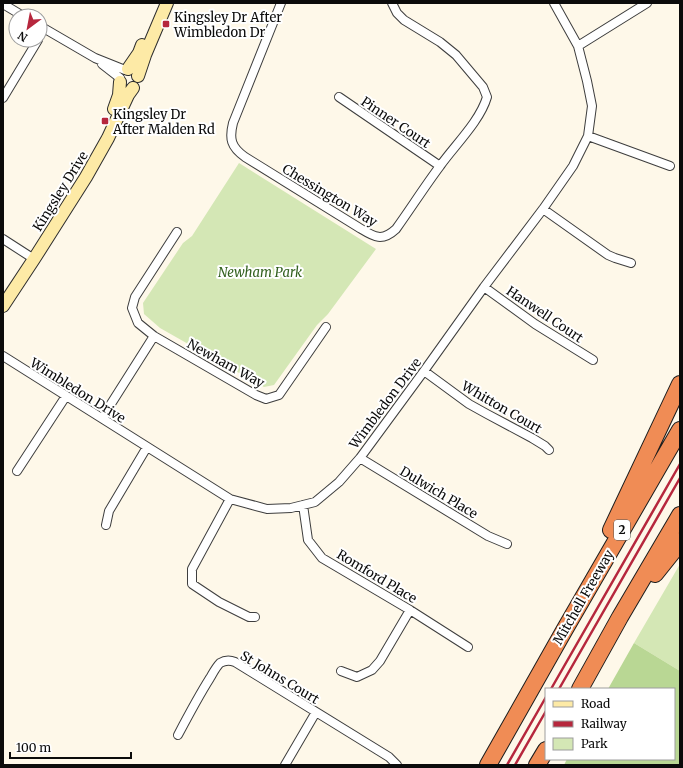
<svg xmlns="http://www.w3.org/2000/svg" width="683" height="768" font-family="Merriweather,serif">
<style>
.green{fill:#d4e7b5}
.forest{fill:#b9d794}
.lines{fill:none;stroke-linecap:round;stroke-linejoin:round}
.minor-casing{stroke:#3e3e3e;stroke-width:10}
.secondary-casing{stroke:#2d2d2d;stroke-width:14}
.motorway-casing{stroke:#1c1c1c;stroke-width:18}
.minor{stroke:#fff;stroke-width:8}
.secondary{stroke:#fdeaa6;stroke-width:12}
.motorway{stroke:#f08c55;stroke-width:16}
.rail{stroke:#b6273d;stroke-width:2.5}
.poi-dot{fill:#b6273d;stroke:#fff;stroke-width:1.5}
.labels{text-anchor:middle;stroke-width:4;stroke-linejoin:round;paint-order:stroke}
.shield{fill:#fff;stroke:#545454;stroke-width:1}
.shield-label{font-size:12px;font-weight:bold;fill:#0b0b0b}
.poi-label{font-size:13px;fill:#0b0b0b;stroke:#fff;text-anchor:start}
.street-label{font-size:13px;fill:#0b0b0b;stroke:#fff}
.park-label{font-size:13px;font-style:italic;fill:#32601e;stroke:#fff}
</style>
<rect width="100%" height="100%" fill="#fef8e9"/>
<path class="green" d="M239 163 376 249 328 314 317 325 274 385 264 387 160 328 144 314 143 303 183 243 192 236Z
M680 564V671L634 643Z"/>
<path class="forest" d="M634 643 680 671V765H564L567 759H674V689H608Z"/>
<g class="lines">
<defs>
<path id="minor" d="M281 3 233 123C229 139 231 147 245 157L358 227C373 236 381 243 396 229 411 208 425 186 440 166 455 145 480 121 487 97L483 87 456 55 440 42 404 20 397 13 392 3
M3 4 23 16
M40 26 95 58 125 70
M578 46 647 3
M102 64 120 78
M339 97 440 166
M3 98 38 40
M588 136 670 166
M543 209 608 255 615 258 631 263
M177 232 135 297 132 308 138 323 154 336 256 395 266 399 279 395 326 327
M3 239 34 259
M484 287 535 324 593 360
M3 356 230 499 267 509 291 508 315 502 339 482 360 458 424 371 484 287 543 209 573 166 588 136 592 106 587 81 578 46 554 3
M424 371 469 404 487 414 532 438 545 446 549 450
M103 419 109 407 154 336
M360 458 488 536 507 544
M17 471 66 396
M230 499 192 569V584L219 602 249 617H255
M303 505 308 540 322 558 410 610 468 647
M106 525 109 511 147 447
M341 671 357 677 372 670 380 661 410 610
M178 735C188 716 198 697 210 678 213 673 216 667 220 663 225 660 230 660 235 662L389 757 397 765
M285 765 316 712"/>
<path id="secondary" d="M128 69 139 53 142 45
M138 76 145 55 167 3
M114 109 119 95 120 82
M3 306 34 259 86 177 108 138 128 95 133 88"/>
<path id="motorway" d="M611 530 680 384
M655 574 675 549 680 541
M580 689 620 617 680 515
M488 765 565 629 680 430
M537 765 546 750"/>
</defs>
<use href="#minor" class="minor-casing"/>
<use href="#secondary" class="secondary-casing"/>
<use href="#motorway" class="motorway-casing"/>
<use href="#minor" class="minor"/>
<use href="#secondary" class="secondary"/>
<use href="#motorway" class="motorway"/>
<path class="rail" d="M551 689 680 464
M559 689 680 478
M507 765 546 697
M515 765 546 711"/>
</g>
<g class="poi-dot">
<rect x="162" y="20" width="8" height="8" rx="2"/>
<rect x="101" y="117" width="8" height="8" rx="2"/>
</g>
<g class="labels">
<rect class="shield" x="614" y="520" width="16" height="20" rx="3"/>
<g class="shield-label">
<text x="622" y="534">2</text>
</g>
<g class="poi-label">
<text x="174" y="22">Kingsley Dr After<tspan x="174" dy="15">Wimbledon Dr</tspan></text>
<text x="113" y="119">Kingsley Dr<tspan x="113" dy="15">After Malden Rd</tspan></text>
</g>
<g class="street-label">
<text transform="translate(396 122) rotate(34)" y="5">Pinner Court</text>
<text transform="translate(60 191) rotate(-58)" y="5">Kingsley Drive</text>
<text transform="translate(330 195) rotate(31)" y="5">Chessington Way</text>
<text transform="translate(545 314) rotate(34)" y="5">Hanwell Court</text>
<text transform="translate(226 363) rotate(29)" y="5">Newham Way</text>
<text transform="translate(78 390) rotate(32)" y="5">Wimbledon Drive</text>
<text transform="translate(385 403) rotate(-53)" y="5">Wimbledon Drive</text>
<text transform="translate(502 407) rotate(30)" y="5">Whitton Court</text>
<text transform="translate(439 492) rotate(31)" y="5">Dulwich Place</text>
<text transform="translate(377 576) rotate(31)" y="5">Romford Place</text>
<text transform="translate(583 597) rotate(-60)" y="5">Mitchell Freeway</text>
<text transform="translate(280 677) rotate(31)" y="5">St Johns Court</text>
</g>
<g class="park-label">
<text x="260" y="277">Newham Park</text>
</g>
</g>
<rect width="683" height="768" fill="none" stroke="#0b0b0b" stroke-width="8"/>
<rect x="545" y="688" width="130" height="72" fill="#ffffff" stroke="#9d9d9d"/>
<rect x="553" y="701" width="20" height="6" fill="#fdeaa6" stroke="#9d9d9d"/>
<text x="581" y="708" font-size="12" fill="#0b0b0b">Road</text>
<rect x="553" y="721" width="20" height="6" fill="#b6273d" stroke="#9d9d9d"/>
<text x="581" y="728" font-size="12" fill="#0b0b0b">Railway</text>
<rect x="553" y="738" width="20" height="12" fill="#d4e7b5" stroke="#9d9d9d"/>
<text x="581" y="748" font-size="12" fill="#0b0b0b">Park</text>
<g transform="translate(28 28) rotate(212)"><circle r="19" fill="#ffffff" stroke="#9d9d9d"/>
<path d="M0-3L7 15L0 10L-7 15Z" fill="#b6273d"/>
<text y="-6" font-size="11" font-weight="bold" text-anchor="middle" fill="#0b0b0b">N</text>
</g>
<path d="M10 752v6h121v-6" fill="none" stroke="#0b0b0b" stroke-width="2"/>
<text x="16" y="752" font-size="12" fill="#0b0b0b" stroke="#ffffff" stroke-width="3" paint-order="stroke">100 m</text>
</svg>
